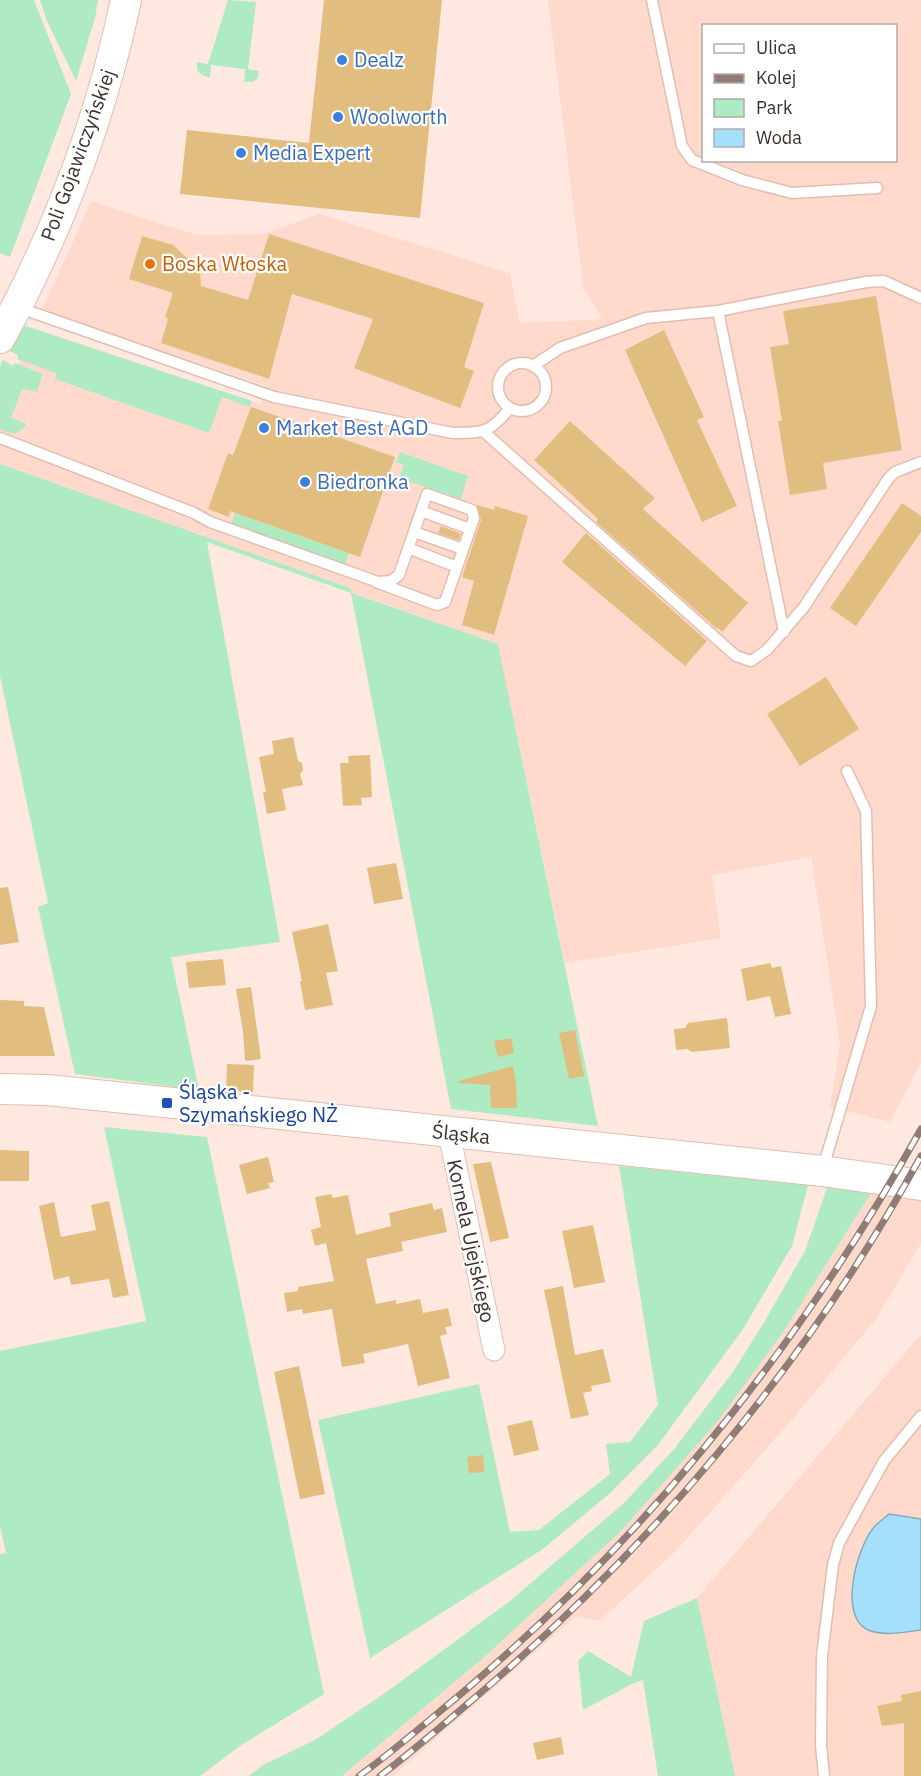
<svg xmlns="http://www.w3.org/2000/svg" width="921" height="1776" font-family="'IBM Plex Sans',sans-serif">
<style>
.built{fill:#ffdacc;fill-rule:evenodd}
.green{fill:#aeeac2}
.water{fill:#a4dffb;stroke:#85aabc;stroke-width:1.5}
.building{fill:#e2bd80}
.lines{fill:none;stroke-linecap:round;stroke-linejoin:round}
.lane-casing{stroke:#e2bdaf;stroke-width:13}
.street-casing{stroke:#e2bdaf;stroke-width:23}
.secondary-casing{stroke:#e2bdaf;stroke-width:32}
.lane{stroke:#fff;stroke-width:10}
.street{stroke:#fff;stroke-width:21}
.secondary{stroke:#fff;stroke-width:30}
.rail-casing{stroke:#8e7c75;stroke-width:7}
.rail{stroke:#fff;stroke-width:4.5;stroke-dasharray:14;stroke-linecap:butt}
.shop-dot{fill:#3f7fe0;stroke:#fff;stroke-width:2}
.food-dot{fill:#e8710a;stroke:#fff;stroke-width:2}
.transit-dot{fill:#1a4fb4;stroke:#fff;stroke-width:2}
.labels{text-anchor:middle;stroke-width:4.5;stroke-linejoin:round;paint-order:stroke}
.shop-label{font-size:20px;fill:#366cbe;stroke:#fff;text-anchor:start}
.street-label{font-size:20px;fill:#3d2f29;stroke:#fff}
.food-label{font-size:20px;fill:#c56008;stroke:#fff;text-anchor:start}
.transit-label{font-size:20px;fill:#164399;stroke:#fff;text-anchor:start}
</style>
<rect width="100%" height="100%" fill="#ffe8df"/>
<path class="built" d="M548 0H921V1062L890 1122 830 1107 840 1044 811 857 712 875 721 938 565 963 498 644 0 469V397L38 330 261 404 267 386 53 315 43 308 91 201 197 235 264 234 319 214 510 273 520 323 602 319 583 286ZM704 26H896V160H704Z
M872 1192 921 1200V1243L876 1319 790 1422 675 1552 599 1621 576 1616 393 1776H342L480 1661 784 1331Z
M921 1334V1776H735L697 1598Z"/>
<path class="green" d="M0 0H34L71 94 10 257 0 253Z
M40 0H98L95 18 76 81 47 21Z
M228 0 256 2 248 69 259 71 258 78 253 82H244L245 69 211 65 210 78 202 75 197 70V62L208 64Z
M22 325 38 330 252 401 250 407 222 397 209 433 55 379 56 373 17 359 18 355 8 350Z
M3 360 13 366 15 363 43 374 37 392 22 389 11 418 25 423 26 425C18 436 11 434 0 429V366Z
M400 452 468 476 461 499 399 478 404 465 396 462Z
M0 464 350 588 352 593 498 644 598 1126 451 1109 351 593 207 542 280 942 171 957 199 1090 75 1074 38 907 48 903 0 676Z
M235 513 349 553 345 566 231 525Z
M104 1127 207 1137 324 1694 240 1746 200 1776H0V1554L6 1553 0 1526V1351L146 1321Z
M619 1166 808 1185 792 1246 743 1329 658 1445 609 1494 543 1549 370 1658 318 1420 479 1384 510 1532 539 1530 610 1474 606 1444 630 1442 658 1405Z
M827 1188 872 1192 784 1331 717 1422 622 1530 480 1661 342 1776H249L263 1765 315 1740 385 1693 510 1601 624 1503 674 1449 733 1372 766 1319 805 1251Z
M697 1598 735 1776H658L643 1680 632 1684 583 1710 578 1661 588 1651 631 1677 644 1621Z"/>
<path class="water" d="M889 1514 921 1519V1630C904 1632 882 1637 866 1629 838 1613 858 1544 875 1526 879 1522 884 1518 889 1514Z"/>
<path class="building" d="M324 0H442L420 218 180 194 187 130 309 143Z
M269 234 484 303 464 367 474 371 460 408 354 368 373 319 292 294 269 379 161 343 168 319 165 317 173 293 129 279 142 236 173 245 200 270 201 286 248 300Z
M876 296 902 450 823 463 827 489 790 495 778 421H782L770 347 789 344 783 311Z
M664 330 704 417 697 420 737 506 702 522 625 350Z
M251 407 395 457 360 557 230 511 229 517 208 509 228 453 233 455Z
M570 421 655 498 643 509 748 603 722 632 718 628 717 629 596 522 598 519 534 460Z
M902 503 921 516V532L856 626 830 608Z
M477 505 494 510 495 506 528 516 494 635 462 625 474 581 462 577 481 520Z
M441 526 461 534 459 540 438 533Z
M586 533 707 641 685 666 562 562Z
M826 677 859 729 800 766 767 714Z
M293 737 298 761 302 763 303 770 300 774 303 785 282 789 286 810 267 814 263 792H266L259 757 274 754 272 741Z
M370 755 372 797 361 798 362 805 343 806 340 763H349L348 756Z
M396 863 403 899 374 904 367 868Z
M8 887 19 942 0 945V888Z
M328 924 338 971 326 973 333 1005 305 1010 300 981H302L292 932Z
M223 959 226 985 189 988 186 962Z
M770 963 772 968 781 966 791 1014 775 1017 770 996 747 1001 741 969Z
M251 987 261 1059 248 1061 245 1060 243 1032 236 989Z
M0 1000 24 1001V1006L44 1007 55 1056H0Z
M727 1018 730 1048 692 1052 687 1049 676 1050 674 1029 685 1028 688 1023Z
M575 1030 584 1076 569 1079 559 1033Z
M511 1038 514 1053 498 1057 494 1041Z
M227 1064 254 1065 253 1092 226 1091Z
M513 1066 516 1082 517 1108H491L490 1085 459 1083V1081Z
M0 1150 29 1151V1181H0Z
M268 1157 274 1182 268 1183 270 1188 247 1194 239 1165Z
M491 1162 509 1238 490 1242 473 1164Z
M331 1194 333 1198 348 1195 356 1235 391 1226 389 1213 432 1203 434 1210 442 1208 447 1232 401 1242 403 1251 366 1259 376 1304 396 1300V1304L420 1299 423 1313 448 1308 452 1326 445 1327 447 1334 440 1336 450 1378 418 1386 408 1344 363 1354 365 1363 342 1367 332 1309 303 1314 302 1309 287 1312 284 1293 298 1291V1287L334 1281 326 1243 315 1246 311 1230 321 1227 315 1197Z
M109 1201 129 1295 113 1298 109 1279 71 1285 69 1276 54 1280 39 1206 54 1202 61 1237 96 1230 91 1205Z
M593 1225 605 1282 574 1288 562 1231Z
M563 1286 575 1355 603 1349 611 1382 591 1386 592 1391 583 1393 589 1415 571 1419 544 1290Z
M299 1366 325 1494 300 1499 274 1372Z
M532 1420 539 1450 514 1456 507 1426Z
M483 1455 484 1472 469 1473 467 1457Z
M921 1691V1776H904V1723L882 1726 877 1706 902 1701 901 1695Z
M561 1737 564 1754 537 1760 533 1743Z"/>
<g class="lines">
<defs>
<path id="lane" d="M652 0 682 146 692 160 742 180 792 193 877 188
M17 307 274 397 453 433C483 433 490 433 510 408
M718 311 784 632
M498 387a24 24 0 1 1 48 0a24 24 0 1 1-48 0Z
M533 366 560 348 646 318 718 311 866 282 884 281 921 298
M483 431 736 656 751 661 767 650 804 607 888 479 895 472 921 462
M0 438 194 513 210 522 378 582 391 581 399 575 427 494 472 510 474 518 445 602 437 605 376 582
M421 511 470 529
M414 532 463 549
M408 548 457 567
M823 1168 871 1006 866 811 847 771
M824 1776 821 1745 822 1656 833 1565 839 1543 884 1461 921 1416"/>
<path id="street" d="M449 1133 494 1350"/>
<path id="secondary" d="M0 338C58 232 101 119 126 0
M0 1089 47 1090 261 1112 822 1171 921 1185"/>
</defs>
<use href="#lane" class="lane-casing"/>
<use href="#street" class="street-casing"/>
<use href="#secondary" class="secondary-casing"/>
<use href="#lane" class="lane"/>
<use href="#street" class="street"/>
<use href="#secondary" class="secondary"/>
<defs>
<path id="rail" d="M359 1776C395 1750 428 1721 462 1693 649 1535 802 1343 921 1129
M380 1776C409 1754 436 1731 464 1707 647 1553 806 1367 921 1156"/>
</defs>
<use href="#rail" class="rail-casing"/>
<use href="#rail" class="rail"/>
</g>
<g class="shop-dot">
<circle cx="342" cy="60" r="6"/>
<circle cx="338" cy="117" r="6"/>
<circle cx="241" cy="153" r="6"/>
<circle cx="264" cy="428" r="6"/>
<circle cx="305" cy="482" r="6"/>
</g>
<circle class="food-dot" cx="150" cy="264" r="6"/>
<rect class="transit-dot" x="161" y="1097" width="12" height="12" rx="3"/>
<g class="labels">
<g class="shop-label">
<text x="354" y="67">Dealz</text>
<text x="350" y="124">Woolworth</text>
<text x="253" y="160">Media Expert</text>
<text x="276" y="435">Market Best AGD</text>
<text x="317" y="489">Biedronka</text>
</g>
<g class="street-label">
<text transform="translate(78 155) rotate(-70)" y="7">Poli Gojawiczyńskiej</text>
<text transform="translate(461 1134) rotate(6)" y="7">Śląska</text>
<text transform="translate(471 1241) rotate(78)" y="7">Kornela Ujejskiego</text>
</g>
<g class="food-label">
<text x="162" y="271">Boska Włoska</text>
</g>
<g class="transit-label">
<text x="179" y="1099">Śląska -<tspan x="179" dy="23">Szymańskiego NŻ</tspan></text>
</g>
</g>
<rect x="702" y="24" width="195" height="138" fill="#ffffff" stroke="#b1aca9" stroke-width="1.5"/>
<rect x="714" y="44" width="30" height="9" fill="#ffffff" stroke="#b1aca9" stroke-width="1.5"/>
<text x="756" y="54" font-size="18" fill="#3d2f29">Ulica</text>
<rect x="714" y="74" width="30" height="9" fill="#8e7c75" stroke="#b1aca9" stroke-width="1.5"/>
<text x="756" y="84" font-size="18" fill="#3d2f29">Kolej</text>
<rect x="714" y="99" width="30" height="18" fill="#aeeac2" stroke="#b1aca9" stroke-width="1.5"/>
<text x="756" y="114" font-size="18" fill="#3d2f29">Park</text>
<rect x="714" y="129" width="30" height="18" fill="#a4dffb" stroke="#b1aca9" stroke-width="1.5"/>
<text x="756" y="144" font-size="18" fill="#3d2f29">Woda</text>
</svg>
